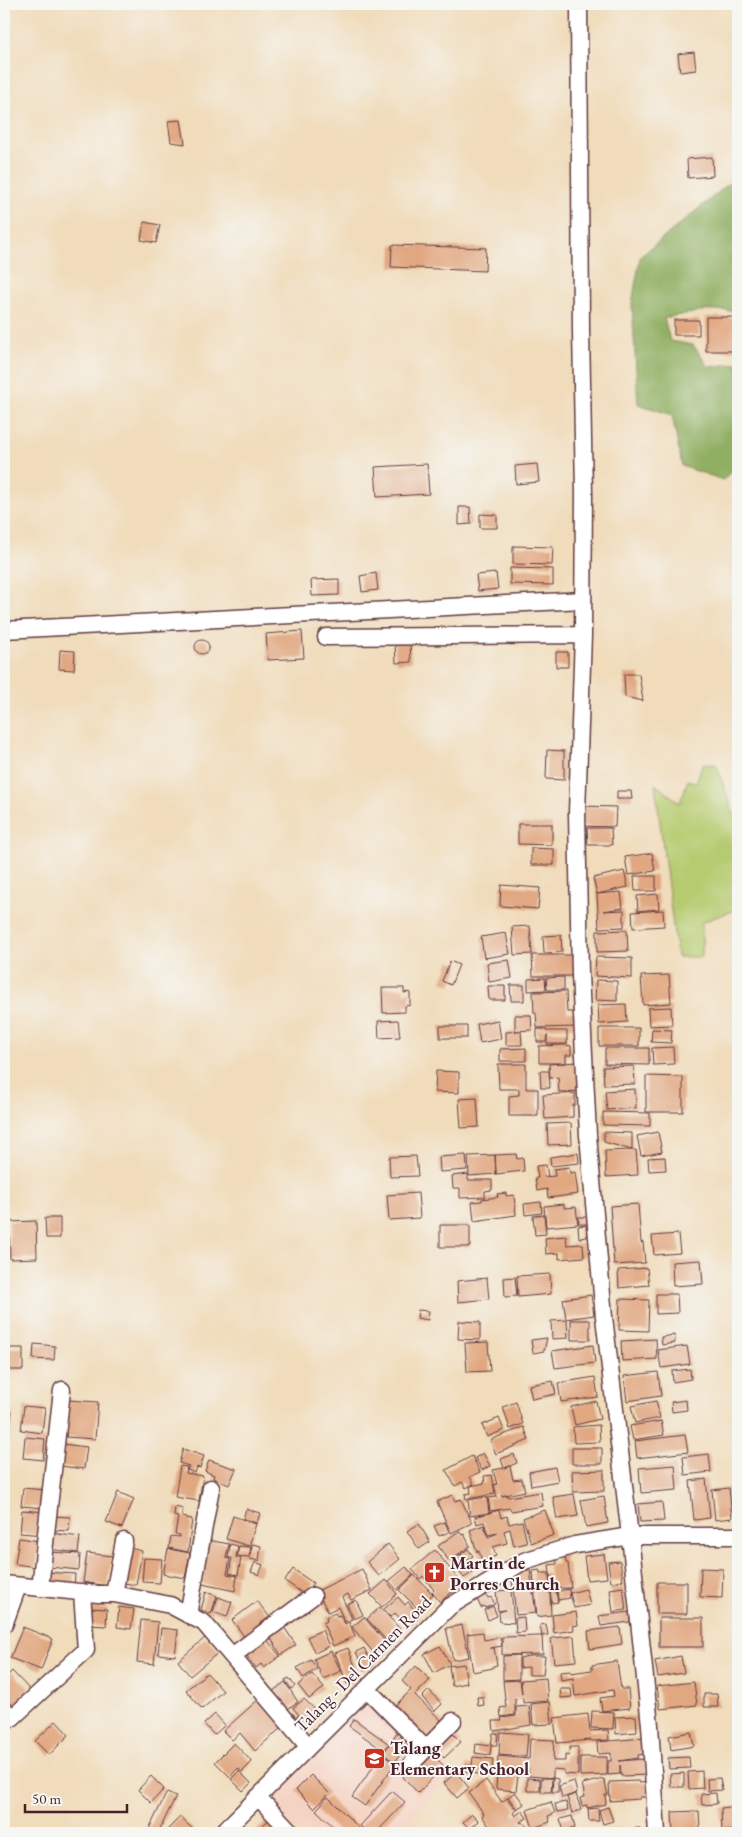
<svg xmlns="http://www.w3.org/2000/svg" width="742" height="1837" font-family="'EB Garamond',serif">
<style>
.built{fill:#f5d3c2}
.green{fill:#b6cb6f;stroke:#80754d}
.forest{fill:#90af62;stroke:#6d6746}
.building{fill:#e1a781}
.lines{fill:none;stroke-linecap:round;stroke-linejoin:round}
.minor-casing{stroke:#633b40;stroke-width:19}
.minor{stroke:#fff;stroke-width:16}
.labels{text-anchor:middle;stroke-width:4;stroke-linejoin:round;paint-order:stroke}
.poi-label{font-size:18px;font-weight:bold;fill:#4a1f2b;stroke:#f6f6f2;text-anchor:start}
.street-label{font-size:18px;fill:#4a1f2b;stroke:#f6f6f2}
</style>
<rect width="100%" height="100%" fill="#f6f6f2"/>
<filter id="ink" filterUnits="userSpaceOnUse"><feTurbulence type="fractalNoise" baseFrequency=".02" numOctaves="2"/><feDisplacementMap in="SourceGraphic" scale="10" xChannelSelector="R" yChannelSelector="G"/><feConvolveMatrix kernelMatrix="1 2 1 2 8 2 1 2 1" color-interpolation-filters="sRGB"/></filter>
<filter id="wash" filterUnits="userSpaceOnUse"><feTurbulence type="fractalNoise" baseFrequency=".0096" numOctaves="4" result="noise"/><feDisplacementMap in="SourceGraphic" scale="20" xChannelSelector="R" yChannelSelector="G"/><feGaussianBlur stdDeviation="1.12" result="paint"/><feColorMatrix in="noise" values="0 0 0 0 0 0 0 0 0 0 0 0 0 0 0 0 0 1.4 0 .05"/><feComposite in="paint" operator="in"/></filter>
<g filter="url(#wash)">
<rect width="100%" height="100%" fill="#f0dbba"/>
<path class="built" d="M369 1693 426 1742 453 1771 399 1833H299L267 1799Z"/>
<path class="green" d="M716 764 738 826V909L702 922V957H677L655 784 680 803 688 780 696 783 702 765Z"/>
<path class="forest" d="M738 176V311L709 310 664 318 670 341 693 345 709 367 738 363V464L723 480 682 466 672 415 638 404 632 304 640 257Z"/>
<g id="blocks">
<path class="building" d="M694 52 696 70 680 72 678 54Z
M181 120 185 144 171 142 168 121Z
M712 157 713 176 688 178 687 159Z
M144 222 160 225 156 243 141 240Z
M392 245 486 248 485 271 391 267Z
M706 317H738V351H706Z
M674 320H699V335H674Z
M427 464 429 494 377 497 375 467Z
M537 464 539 482 516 484 515 466Z
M459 507H470L471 524 459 525Z
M480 514 497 515V528H480Z
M513 546 553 547 552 565 513 564Z
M510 568 553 569V585L510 584Z
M376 573 378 590 362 592 360 576Z
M496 573 498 589 478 591 476 575Z
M339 579V595L312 596 311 580Z
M302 631 304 658 268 660 266 634Z
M195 647a7 7 0 1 1 14 0a7 7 0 1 1-14 0Z
M410 641 411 662 396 663 395 642Z
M60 650 75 651 74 670 59 669Z
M556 652H568V667H556Z
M624 674H639L643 701 625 697Z
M547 750 564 751V780L546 779Z
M617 791H631L632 799H617Z
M582 806 616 807 615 827 581 826Z
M518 824H552V845L518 844Z
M587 828H611L612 845H588Z
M531 848 554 849V865H531Z
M652 853 655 871 628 875 625 857Z
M624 871 628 887 597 894 593 878Z
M634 876H656V891H635Z
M501 885 540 888 538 909 500 906Z
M621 892 623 908 603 911 624 910V927L599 928 597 894Z
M658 894 659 909 638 911 637 896Z
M663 910 664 926 633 928 632 912Z
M530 926 532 954 514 955 512 927Z
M627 930 628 951 597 952V931Z
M506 933 510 954 484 958 481 937Z
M561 935 562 952 544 953 543 936Z
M532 955H575L576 976H533Z
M596 957 632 958V978L595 976Z
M509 960 512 978 489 982 487 963Z
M450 961 459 965 451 985 442 981Z
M669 975 671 1003 643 1005 641 976Z
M564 977V990H547L546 978Z
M545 978 546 990 528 991V979Z
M596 980 617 981V1001L595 1000Z
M510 985H524V1001H511Z
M488 986H505V1000H489Z
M382 988H404V993L410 992V1005L405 1006V1012L383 1013Z
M566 991 567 1012H576V1027L537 1028 536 1013H534L533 992Z
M626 1004 627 1022 599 1024 598 1005Z
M671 1007 672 1025 649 1026 648 1008Z
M515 1015H531L532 1030 515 1031Z
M398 1020 400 1037 379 1038 378 1021Z
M498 1020 501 1039 480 1043 477 1024Z
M440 1026H467V1038H440Z
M599 1028H639V1046H599Z
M537 1029H546V1031H567V1044H547V1035L546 1042H537Z
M652 1029 672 1030 671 1043 651 1042Z
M521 1031 522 1045H506V1032Z
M566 1045 571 1046V1055H566V1063H539V1046Z
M673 1047 674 1064 653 1065 652 1048Z
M526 1048V1061H500V1049Z
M605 1048H649V1065L605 1064Z
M578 1062 580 1091 559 1092 558 1077 550 1078 549 1064Z
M498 1064H526V1089H538V1116H509V1096L519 1095V1089H499Z
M634 1066 635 1084 604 1085 603 1067Z
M436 1071 459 1072V1093L435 1092Z
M540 1071H549L550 1088H541Z
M646 1076 683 1077V1112H646Z
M635 1089 636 1108 607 1110 605 1091Z
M575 1093V1105H573V1117L545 1119 543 1095Z
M477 1098 479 1127 461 1128 459 1099Z
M603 1112 650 1113V1126L603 1125Z
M571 1123 572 1144 548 1145 547 1124Z
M604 1132 632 1133V1150H636L638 1175 606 1177 605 1151 632 1150 604 1142Z
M658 1132 662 1152 641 1156 637 1136Z
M578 1153 579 1163 551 1166 550 1157Z
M516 1154 517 1159 523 1158 524 1171 496 1174 495 1155Z
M466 1155 467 1170 440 1172 439 1157Z
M495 1155 496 1174 469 1176 468 1156Z
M416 1156 418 1176 390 1177 389 1157Z
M665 1157 666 1170 649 1171 648 1158Z
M546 1165 548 1176 544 1177 555 1176 554 1169 569 1167 570 1173 575 1172 578 1194 548 1198 547 1189 537 1191 535 1178H538L536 1166Z
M468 1174V1180H492V1190L485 1191V1197L460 1198V1188H453L452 1176Z
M418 1193 420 1218 389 1220 387 1195Z
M506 1193V1196L514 1195 516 1215 474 1221 472 1202 482 1201V1199L498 1197 497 1194Z
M541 1202 542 1213 525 1215 524 1204Z
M564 1204V1208L576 1207 578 1224 546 1227 544 1206Z
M638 1204 641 1243 643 1242 645 1263 614 1265 610 1206Z
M544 1215 546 1234 535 1235 533 1216Z
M578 1217H587V1224H579Z
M45 1218H60V1238H46Z
M36 1221 37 1258 10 1259 9 1222Z
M440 1225H470V1247H440Z
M586 1225 587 1237 579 1238 578 1226Z
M678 1234 680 1253 654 1255 652 1236Z
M566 1236 567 1245 583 1244 584 1257 559 1259V1253L546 1254 545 1238Z
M701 1260 703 1284 673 1286 672 1262Z
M647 1268 649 1285 619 1288 618 1270Z
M550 1274 551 1294 518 1297 517 1276Z
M515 1277 517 1296 505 1297 504 1278Z
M487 1278 489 1299 458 1302 457 1281Z
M656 1294H677L678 1313 656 1314Z
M591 1295 594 1315 566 1319 563 1299Z
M620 1299 649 1300 648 1331 619 1330Z
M418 1310 429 1311 428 1320 417 1318Z
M567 1320 568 1338 552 1339 551 1321Z
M571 1320H590V1340H571Z
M459 1321 480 1322V1340L458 1339Z
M674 1335 675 1343 662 1345 661 1337Z
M547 1338 544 1351 533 1353 531 1340Z
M656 1339 657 1359 622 1361 621 1341Z
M488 1342 490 1371 467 1372 465 1343Z
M34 1344 55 1346 54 1360 33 1359Z
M593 1345 595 1363 555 1368 552 1351Z
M687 1346 690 1364 661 1368 658 1350Z
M4 1348H23V1370H4Z
M690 1369 691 1379 673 1382 672 1371Z
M658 1372 661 1396 627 1401 624 1376Z
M595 1377 598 1397 561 1402 558 1383Z
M553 1381 556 1394 532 1399 529 1385Z
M68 1400 98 1402 95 1439 66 1437Z
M686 1400 687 1410 672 1412 671 1402Z
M596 1401 600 1419 575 1425 571 1407Z
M656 1401 660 1418 635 1423 631 1406Z
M516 1402 523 1424 510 1429 503 1407Z
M24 1406 45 1408 42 1433 21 1430Z
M4 1410 12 1411 9 1435 4 1434Z
M499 1418 504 1430 487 1437 482 1425Z
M661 1421 664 1435 633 1440 630 1426Z
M599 1425 600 1442 574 1443 573 1427Z
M524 1427 529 1440 496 1454 490 1440Z
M685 1435 688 1452 637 1458 635 1441Z
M25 1437 45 1439 43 1460 23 1458Z
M62 1444 87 1447 84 1469 60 1466Z
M572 1448H602V1464H572Z
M183 1449 204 1456 200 1468 197 1467 195 1473 187 1470 189 1466 179 1463Z
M483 1453 490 1466 482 1470 475 1458Z
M514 1454 517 1463 505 1468 510 1466 513 1480 522 1479 525 1491 501 1496 508 1495V1497L541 1492 543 1506 511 1511 510 1508 490 1511 488 1498 497 1497 494 1485 497 1484 493 1470 504 1468 501 1459Z
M709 1454 711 1472 685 1475 683 1457Z
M472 1456 480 1472 470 1477 474 1484 466 1488 462 1482 455 1486 446 1470Z
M209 1460 236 1469 229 1485 213 1478 214 1475 205 1471Z
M675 1465 677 1490 641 1493 639 1468Z
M180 1466 187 1467 186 1473 203 1476 199 1501 175 1497Z
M555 1467 558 1481 531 1486 529 1472Z
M604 1470V1491L573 1492 572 1471Z
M492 1475 495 1494 466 1499 465 1494 471 1493 470 1486 485 1483 484 1476Z
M706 1479 710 1518 694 1520 690 1481Z
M23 1488 45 1490 44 1508 21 1506Z
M729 1488 732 1518 715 1520 712 1490Z
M118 1492 134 1499 122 1528 106 1522Z
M574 1494 578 1516 557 1519 553 1497Z
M452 1495 455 1501 461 1499 472 1523 451 1533 437 1502Z
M604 1496 608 1523 586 1527 581 1500Z
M487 1497 489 1513 470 1516 468 1500Z
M662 1502 664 1521 640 1522 638 1504Z
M175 1507 183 1509 182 1517 192 1519 188 1552 169 1548 171 1536 180 1537V1535L175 1534 178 1517 174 1516Z
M246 1509 260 1513 257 1523 243 1519Z
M22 1510 45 1512 43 1535 20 1533Z
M499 1510 501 1518 507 1516 509 1524 522 1521 527 1543 514 1546 510 1529 504 1531 507 1543 493 1547 496 1556 482 1561 479 1551 477 1552 470 1530 484 1525 488 1537 498 1533 488 1535 484 1522 477 1524 475 1517Z
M545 1510 554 1535 531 1543 523 1518Z
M53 1516 70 1517 69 1531 52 1530Z
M233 1516 256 1524 249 1546 226 1539Z
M445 1522 449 1532 439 1536 434 1526Z
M419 1524 430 1542 419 1549 407 1531Z
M459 1531 462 1535 464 1534 470 1546 449 1561 438 1546Z
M51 1533 80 1537 78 1553 49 1549Z
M19 1538 40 1541 36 1567 15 1564Z
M207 1540 229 1544 226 1558 230 1559 227 1574 237 1576 235 1591 202 1584Z
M230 1544 238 1546 236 1558H241L238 1575 229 1573 232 1558H228Z
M252 1544 261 1546 259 1561 250 1559Z
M388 1544 400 1559 379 1576 367 1562Z
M239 1546 251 1547 249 1557 237 1556Z
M130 1548 142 1551 136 1585 124 1583Z
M168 1549 190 1553 185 1578 163 1574Z
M468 1549 473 1556 466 1561 461 1554Z
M435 1550 462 1584 440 1602 432 1592 434 1590 423 1576 420 1579 412 1569Z
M50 1552 80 1554 79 1570 49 1567Z
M87 1553 112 1556 108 1586 83 1582Z
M565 1553 566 1563H568L571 1588H556L552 1590 549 1565 557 1564 556 1554Z
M460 1554 473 1572 464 1578 451 1561Z
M604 1554 607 1578 587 1580 584 1556Z
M144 1558 162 1559 160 1583 142 1582Z
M736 1560H738V1592H736Z
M620 1561 623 1580 611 1582 608 1562Z
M255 1562 263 1565 259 1575 251 1572Z
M406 1567 413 1575 397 1590 389 1581Z
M701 1568 723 1569 722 1598 700 1597Z
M293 1569 313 1583 305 1595 285 1581Z
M362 1569 372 1590 351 1600 348 1594 342 1597 352 1619 345 1622 338 1607 328 1612 317 1591Z
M530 1570 536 1613 516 1615 512 1579 519 1578 518 1571Z
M540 1570V1573H549L551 1615 537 1617 533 1574V1571Z
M46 1572 75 1574 74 1589 44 1587Z
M414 1575 433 1594 418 1609 399 1590Z
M386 1580 397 1594 382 1607 370 1594Z
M657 1582H687V1614H657Z
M623 1587 626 1610 613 1612 610 1589Z
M569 1589 570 1598 558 1600 557 1591Z
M586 1589 590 1605 574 1608 570 1593Z
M511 1590 514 1623 500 1622 499 1612 505 1610 498 1611 496 1591Z
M556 1591 558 1602 552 1603 550 1592Z
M206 1592 217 1596 211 1614 201 1610Z
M486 1595 488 1598 491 1597 495 1604 485 1608 484 1606 481 1608 477 1599Z
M218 1597 232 1602 227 1617 213 1612Z
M398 1597 405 1605 408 1602 420 1616 408 1627 395 1613 391 1617 384 1609Z
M356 1600 363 1615 354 1619 347 1604Z
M257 1601 272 1620 246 1639 232 1620Z
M493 1606 497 1616 488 1620 484 1610Z
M119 1607 134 1609 131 1629 117 1627Z
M380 1607 400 1629 387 1641 367 1619Z
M90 1608 107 1609 106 1626 89 1625Z
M576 1612 578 1625 573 1626 574 1630 554 1633 552 1615Z
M629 1612 630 1622 601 1626 599 1616Z
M335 1613 337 1616 340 1615 345 1624 349 1622 355 1636 333 1646 323 1623 327 1621 326 1617Z
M364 1617 390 1647 378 1658 352 1627Z
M524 1617 525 1632 516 1633 515 1618Z
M659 1618H703V1647H659Z
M141 1620 158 1622 154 1664 137 1662Z
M546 1624 548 1635 542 1636 540 1625Z
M462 1625 469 1657 453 1660 446 1628Z
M23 1627 53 1639 41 1670 10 1658Z
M284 1627 296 1645 281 1655 267 1632Z
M620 1627 622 1644 590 1649 588 1631Z
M161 1628 178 1630 175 1656 158 1654Z
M322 1630 329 1646 315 1653 307 1637Z
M483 1632 484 1640 500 1637 502 1646 490 1648H494L497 1665 493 1666V1668L473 1672 467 1634Z
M263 1635 280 1656 264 1668 261 1664 256 1668 243 1651Z
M542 1636 543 1654 502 1655V1637Z
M574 1636 576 1661 554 1663 551 1638Z
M206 1637 219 1652 190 1676 178 1661Z
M440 1646 450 1664 434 1673 424 1654Z
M348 1648 360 1679 347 1684 335 1653Z
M364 1648 373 1666 364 1670 356 1652Z
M331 1651 341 1671 323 1679 314 1659Z
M519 1655V1679L503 1680V1656Z
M529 1656H545L543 1675H529V1667L520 1668V1658Z
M681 1656 684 1673 658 1677 655 1661Z
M311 1660 317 1669 303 1678 297 1668Z
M617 1661 621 1689H628L630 1708 602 1711 600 1698 614 1696 613 1690 575 1696 573 1678 561 1680 560 1672 571 1671V1673L592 1670V1665Z
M464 1664 467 1683 452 1686 449 1666Z
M416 1666 430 1680 415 1695 446 1725 430 1741 390 1711 411 1690 402 1681Z
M12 1671 30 1690 11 1709 4 1702V1679Z
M207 1673 223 1691 202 1709 186 1690Z
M312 1674 324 1688 309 1699 298 1685Z
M289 1678 295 1686 291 1689 285 1680Z
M546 1678 548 1701 523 1703V1698L515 1699V1715L501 1717 500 1708 506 1707 503 1681 520 1680 522 1694 521 1680Z
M285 1682 298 1702 286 1710 273 1691Z
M694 1682 697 1705 660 1709 657 1686Z
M560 1689H571L572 1697 561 1698Z
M429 1690 442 1704 435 1711 422 1697Z
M704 1694H717L718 1707H704Z
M477 1697H483L484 1705 478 1706Z
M259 1699 283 1726 255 1751 240 1733 232 1740 223 1731Z
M304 1699 320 1714 302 1730 293 1720 299 1715 293 1708Z
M550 1702 552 1724 533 1725 531 1704Z
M529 1706 531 1725 494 1731 493 1721H502L501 1718 516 1716V1707Z
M592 1711 614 1712 613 1729 591 1728Z
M215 1714 225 1725 214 1735 204 1724Z
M588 1714 590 1731 608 1730 609 1740 592 1741 591 1740 557 1743 554 1718Z
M636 1716 637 1732 616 1734 615 1717Z
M354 1719 389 1744 384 1751 349 1726Z
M56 1721 69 1735 49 1755 35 1741Z
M399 1729 412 1738 395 1762 383 1754Z
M449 1730 461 1742 444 1758 433 1747Z
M500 1732 528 1734 526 1757 499 1755Z
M691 1732 694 1746 671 1750 669 1736Z
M493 1733H498L497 1745H491Z
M644 1738 645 1754 638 1755V1758L619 1761 645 1759 647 1775 621 1776 620 1765V1774L608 1775V1761H611V1753L598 1754 597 1742Z
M530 1739 554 1740 553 1761H565V1755L569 1756 570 1747H578V1775L564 1774V1770L553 1769V1778L529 1776 528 1768V1776L518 1775 516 1791 496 1789 498 1756 529 1759Z
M234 1743 252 1762 242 1772 238 1768 230 1777 215 1762Z
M476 1744 491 1746 490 1755 475 1753Z
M429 1751 444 1766 418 1793 403 1777Z
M382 1754 395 1764 365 1806 352 1797Z
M473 1757 493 1759 492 1776 465 1772 466 1765 472 1766Z
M580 1757H607V1775L580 1776Z
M689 1757 690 1768 669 1769 668 1758Z
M239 1771 251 1783 243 1791 231 1779Z
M702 1771 703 1788 689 1789 688 1772Z
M456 1772 469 1788 457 1798 444 1783Z
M684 1773V1787H671L670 1774Z
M311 1775 329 1793 314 1808 296 1790Z
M151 1776 164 1789 151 1803 138 1790Z
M527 1778 540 1779V1791H527Z
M541 1778H552L551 1792H541Z
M553 1778 558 1779V1792H552Z
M720 1778 722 1790 708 1791 707 1779Z
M604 1779 608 1795H605L606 1804 587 1808V1805L582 1806 580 1798 585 1797 582 1784Z
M486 1780 502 1802 507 1798 516 1810 513 1813 515 1816 522 1811 527 1818 520 1822 521 1823 523 1822 532 1833H496L492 1828 491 1829 482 1816 484 1814 469 1793Z
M574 1781 577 1793 562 1798 559 1786Z
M639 1781V1783L648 1782 649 1797H640V1799L610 1801 609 1782Z
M392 1791 405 1802 376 1833H369L360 1826Z
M167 1792 176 1796 158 1833H147Z
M515 1792 524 1804 517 1809 508 1797Z
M716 1793 717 1804 702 1805 701 1794Z
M576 1794 581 1810 572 1813 567 1797Z
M328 1797 364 1833H340L316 1810Z
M551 1802 555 1813 548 1816 550 1822 533 1828 527 1810Z
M566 1802 568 1810 557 1812 555 1804Z
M738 1806V1830L722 1831 721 1808Z
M608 1807 613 1821 603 1824 599 1810Z
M598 1808 599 1821H589L588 1809Z
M699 1811 700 1831 673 1833 672 1812Z
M472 1814 479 1821 470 1829 463 1822Z
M572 1816 575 1828 564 1831 560 1819Z
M180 1817 197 1833H164Z
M272 1817 287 1833H254Z
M640 1828 641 1833H603L602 1830Z"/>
</g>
</g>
<g filter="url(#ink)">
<use href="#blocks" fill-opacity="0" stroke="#633b40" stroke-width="1"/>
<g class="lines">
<defs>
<path id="minor" d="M579 4 581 330 584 494 583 635 577 813 580 974 588 1135 604 1317 630 1536 650 1725 657 1833
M4 630 583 600
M326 637 583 635
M4 1584 98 1594H114L170 1605 204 1623 308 1746
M40 1588 62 1390
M114 1594 124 1541
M188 1615 211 1488
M4 1625 18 1586
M232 1656 313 1596
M367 1689 426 1749
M4 1709 12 1718 86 1650 82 1592
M412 1763 453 1721
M258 1797 292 1833
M222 1833 449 1607 524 1561 575 1545 630 1536H738"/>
</defs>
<use href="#minor" class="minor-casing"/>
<use href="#minor" class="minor"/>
</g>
</g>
<defs>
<symbol id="church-square" viewBox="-11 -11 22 22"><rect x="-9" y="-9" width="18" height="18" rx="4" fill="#c8321e" stroke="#f6f6f2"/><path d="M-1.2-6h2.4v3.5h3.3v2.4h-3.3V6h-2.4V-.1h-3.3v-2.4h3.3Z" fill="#fff"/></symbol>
<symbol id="school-square" viewBox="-11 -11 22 22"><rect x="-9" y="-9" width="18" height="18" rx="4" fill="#c8321e" stroke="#f6f6f2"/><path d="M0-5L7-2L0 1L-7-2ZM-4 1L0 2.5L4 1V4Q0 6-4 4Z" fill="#fff"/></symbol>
</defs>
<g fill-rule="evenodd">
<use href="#church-square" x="422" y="1560" width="25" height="25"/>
<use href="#school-square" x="362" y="1746" width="25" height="25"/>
</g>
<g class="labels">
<g class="poi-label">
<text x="450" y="1569">Martin de<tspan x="450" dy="21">Porres Church</tspan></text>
<text x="390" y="1754">Talang<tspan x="390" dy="21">Elementary School</tspan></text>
</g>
<g class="street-label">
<text transform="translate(363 1664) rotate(-45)" y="6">Talang - Del Carmen Road</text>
</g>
</g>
<rect width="742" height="1837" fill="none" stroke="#f6f6f2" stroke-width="20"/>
<path d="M25 1804v8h102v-8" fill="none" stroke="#4a1f2b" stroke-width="2.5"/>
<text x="32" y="1804" font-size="15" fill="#4a1f2b" stroke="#f6f6f2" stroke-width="4" paint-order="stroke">50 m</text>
</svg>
